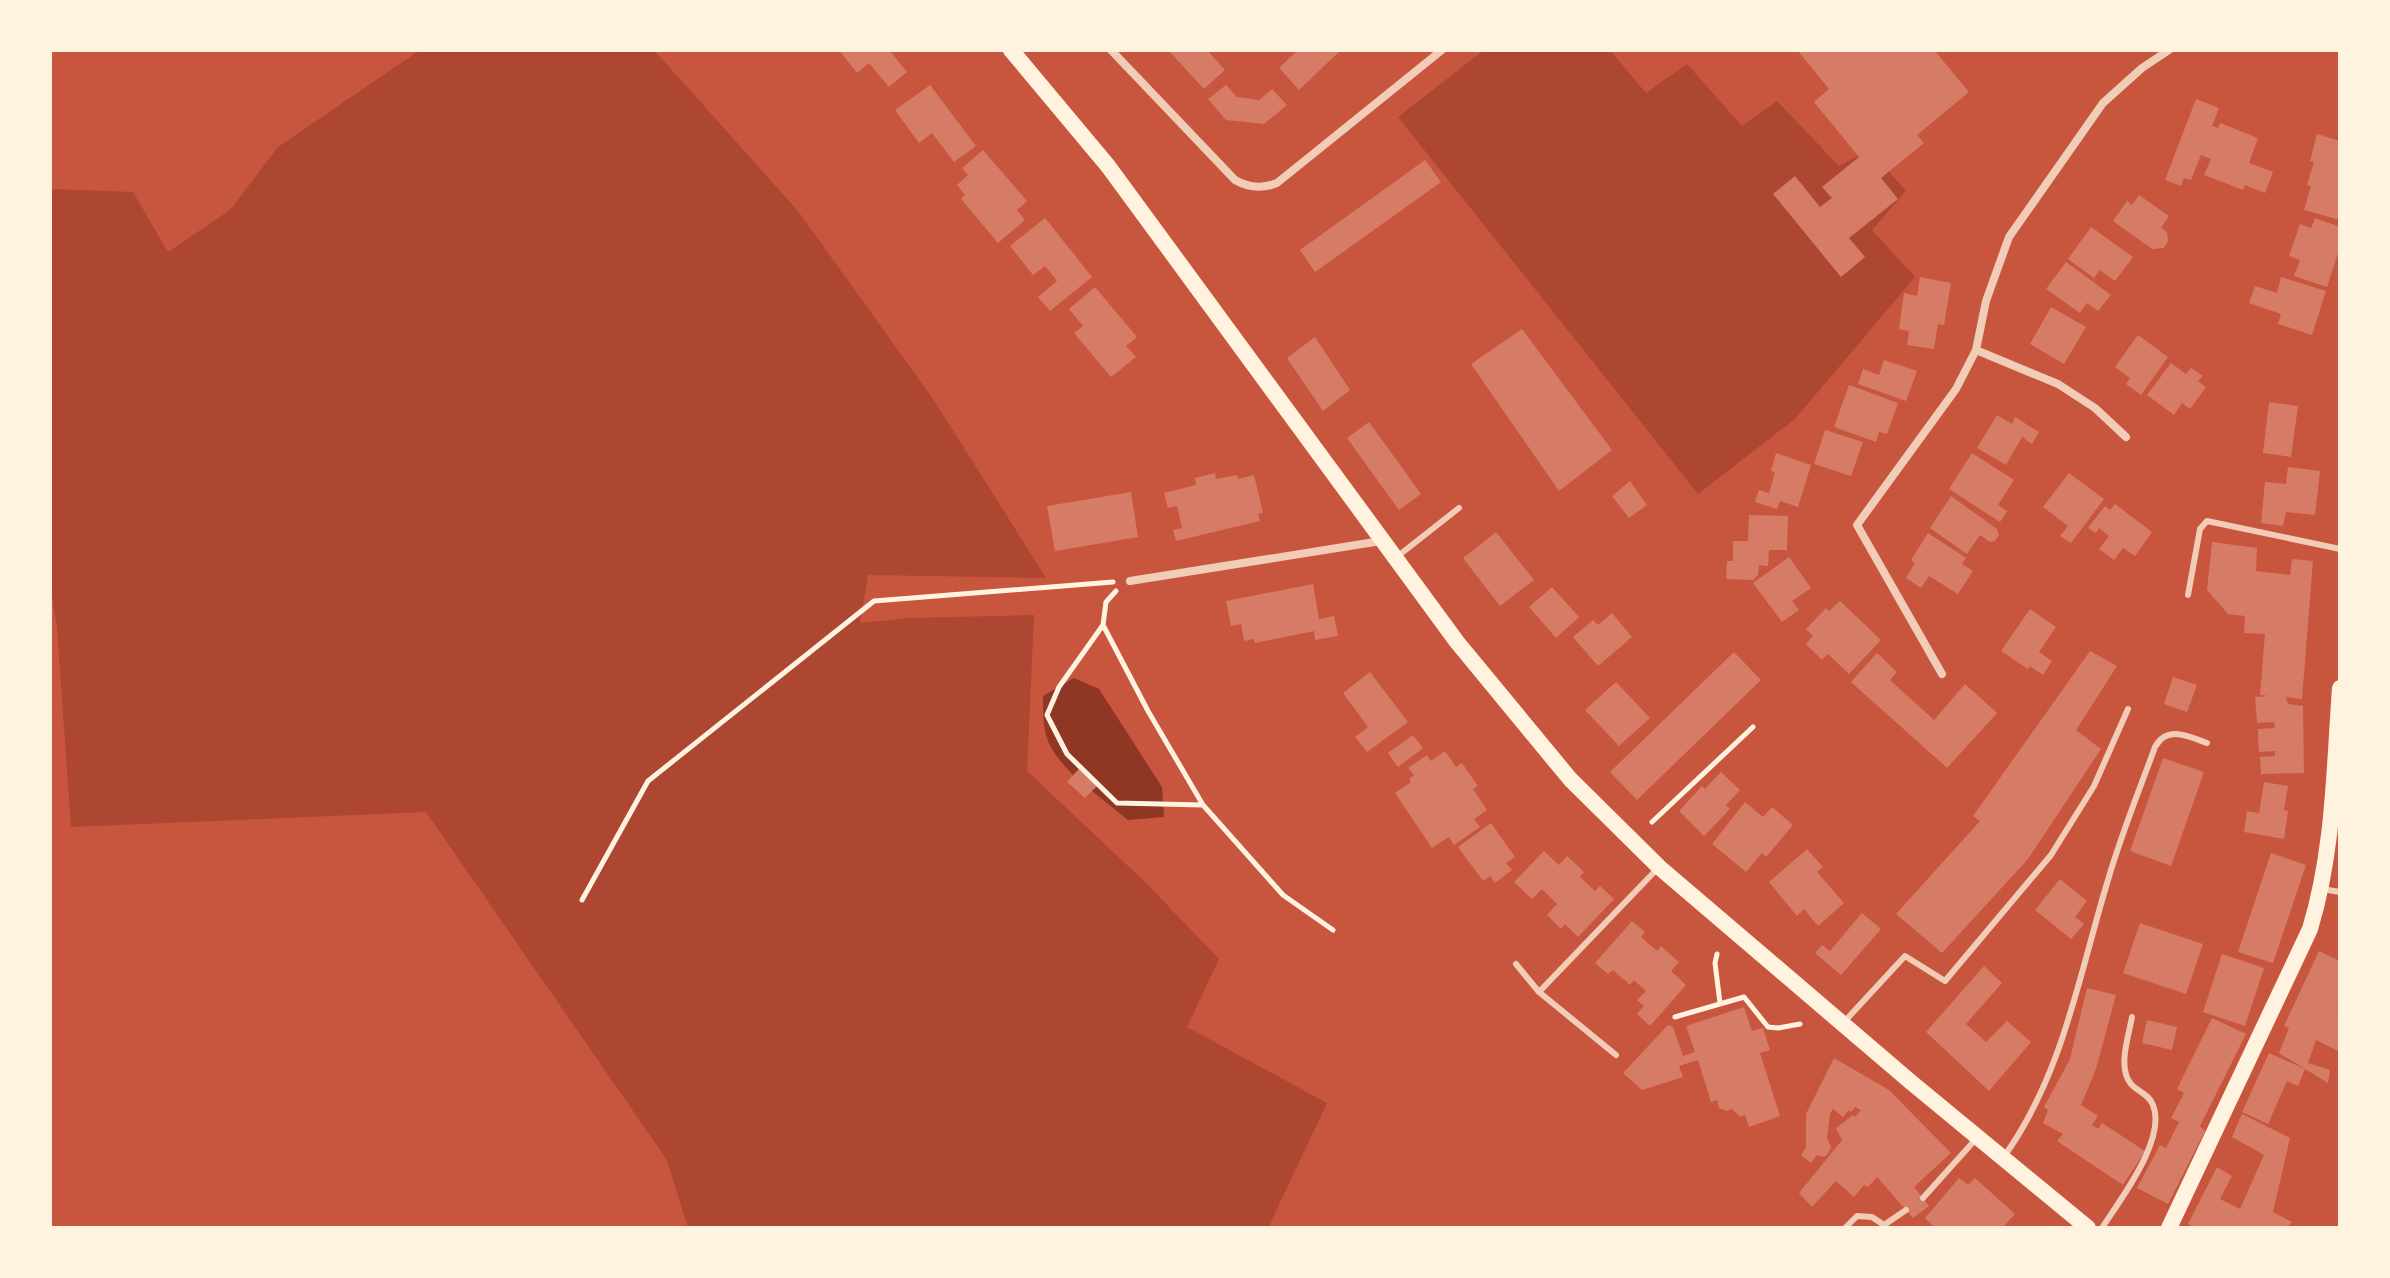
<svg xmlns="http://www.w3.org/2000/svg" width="2390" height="1278" font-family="'Open Sans',sans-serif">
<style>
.green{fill:#ae4732}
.water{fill:#8f3625}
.building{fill:#d67c66}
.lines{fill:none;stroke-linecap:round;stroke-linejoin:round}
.path{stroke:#fff3e0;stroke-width:5}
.service{stroke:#f1ccb7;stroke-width:6}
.minor{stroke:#f1ccb7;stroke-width:8}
.secondary{stroke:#fff3e0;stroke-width:16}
</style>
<rect width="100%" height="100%" fill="#c8553d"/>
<path class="green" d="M420 50H654L798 211 935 402 1046 578 868 575 860 623 910 618 1034 615 1027 771 1145 882 1219 959 1187 1027 1327 1103 1268 1228H688L667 1160 426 812 71 827 57 628 50 586V189L133 192 168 252 230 210 278 147Z
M1484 50H1610L1646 93 1687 64 1742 126 1777 101 1839 166 1870 150 1906 191 1872 230 1915 277 1795 419 1698 494 1398 117Z"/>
<path class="water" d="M1074 678 1099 689 1162 787 1164 817 1128 820 1092 791 1079 769 1073 775C1045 745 1043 736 1043 696Z"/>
<path class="building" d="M839 50H889L907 72 889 87 869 63 857 73Z
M1168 50H1207L1225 70 1204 89Z
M1298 50H1341L1299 90 1279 68Z
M1797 50H1934L1969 92 1917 135 1924 143 1881 178 1898 199 1849 238 1865 257 1841 277 1773 194 1795 176 1820 207 1832 198 1822 187 1859 157 1814 102 1829 89Z
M930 85 976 146 954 162 932 133 919 143 895 110Z
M1226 85 1237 97 1259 100 1272 89 1287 105 1264 124 1226 120 1208 99Z
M2196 99 2219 108 2212 126 2218 128 2220 123 2258 138 2249 163 2273 172 2265 193 2245 185 2243 190 2204 175 2211 159 2201 155 2191 180 2184 178 2181 186 2165 180Z
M2317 134 2340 141V220L2304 210 2311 186 2307 185 2314 162 2310 161Z
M983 150 1027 201 1017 210 1025 220 998 243 961 199 965 195 957 185 968 175 962 168Z
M1425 160 1441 182 1315 272 1300 250Z
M2139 195 2169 216 2161 228 2167 232 2168 241 2164 248 2152 249 2113 221 2127 201 2132 205Z
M1045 218 1092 277 1050 311 1038 297 1057 281 1045 266 1033 275 1010 246Z
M2315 218 2340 227V247L2327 287 2294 276 2300 260 2289 256 2300 224 2311 228Z
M2091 227 2133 257 2115 281 2100 270 2094 278 2068 259Z
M2066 262 2111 295 2098 311 2087 303 2080 313 2046 289Z
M1920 277 1951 283 1944 325 1938 324 1934 349 1907 345 1909 331 1899 329 1904 293 1917 296Z
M2281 277 2326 291 2312 335 2278 324 2281 314 2249 303 2255 286 2277 293Z
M1095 287 1137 337 1126 346 1136 357 1111 377 1074 333 1083 326 1069 309Z
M2051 307 2086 327 2064 364 2030 344Z
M1522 329 1612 450 1559 491 1471 364Z
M2138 335 2168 357 2141 395 2126 384 2130 378 2115 367Z
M1315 337 1350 390 1323 411 1287 358Z
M1884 360 1917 371 1906 401 1858 384 1863 369 1879 375Z
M2171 363 2186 374 2191 368 2203 376 2198 381 2206 387 2190 409 2182 403 2174 415 2147 395Z
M1849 385 1898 403 1887 434 1879 432 1876 442 1834 427Z
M2269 402 2298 406 2291 457 2263 453Z
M1997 415 2012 424 2015 417 2039 432 2032 444 2022 437 2006 465 1977 448Z
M1369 422 1421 494 1399 510 1347 438Z
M1825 430 1863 442 1851 476 1814 464Z
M1776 453 1811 465 1798 507 1780 501 1777 509 1755 502 1759 490 1769 493 1775 472 1771 471Z
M1972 453 2014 480 1998 505 2007 511 2000 522 1949 489Z
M2288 467 2320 471 2315 515 2286 512 2283 526 2261 523 2265 482 2286 484Z
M1215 473 1216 479 1237 475 1238 479 1254 475 1263 513 1258 514 1260 521 1176 541 1173 530 1182 528 1177 506 1168 508 1164 493 1196 485 1195 478Z
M2069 473 2104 499 2071 543 2060 536 2068 526 2043 507Z
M1630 481 1647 505 1629 518 1612 496Z
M1131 492 1138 537 1055 551 1047 506Z
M1951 496 1997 529 1999 535 1995 541 1990 542 1980 535 1967 554 1930 528Z
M2115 504 2152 532 2135 556 2123 548 2114 560 2099 549 2109 536 2099 528 2096 533 2088 528 2105 506 2110 510Z
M1749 515 1788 516 1787 550H1769L1768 566 1759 565 1758 575 1753 580 1726 579 1727 561H1733V541H1748Z
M1496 532 1534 580 1500 606 1463 558Z
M1928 533 1966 558 1962 564 1973 571 1958 594 1929 576 1921 588 1906 578 1915 563 1911 560Z
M2212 542 2257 548 2256 571 2290 575 2292 559 2313 561 2302 699 2286 697 2288 704 2303 706 2304 773 2261 774 2260 757 2275 756V751L2259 752 2258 740V729L2275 728 2274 722 2257 723 2255 697 2269 696 2260 695 2265 634 2244 633 2245 616 2228 614 2207 590Z
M1789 557 1811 588 1792 601 1799 610 1782 622 1753 583Z
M1313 584 1319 619 1334 616 1338 636 1315 640 1314 631 1255 643 1254 639 1244 641 1241 624 1231 626 1226 601Z
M1552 587 1579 617 1556 638 1529 607Z
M1840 601 1881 640 1849 674 1828 654 1822 660 1806 644 1813 636 1806 629 1826 608 1829 611Z
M2030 609 2056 627 2039 652 2052 661 2043 675 2030 666 2028 669 2001 651Z
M1612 613 1632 637 1598 666 1573 637 1593 620 1598 625Z
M2090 651 2117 666 2076 730 2101 749 2028 859 1942 953 1896 914 1980 821 1973 816Z
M1734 652 1761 680 1637 800 1610 772Z
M1877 653 1897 672 1890 680 1934 720 1965 684 1997 713 1947 768 1851 682Z
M1370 672 1408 722 1367 752 1355 737 1368 727 1343 693Z
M2173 677 2197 685 2187 712 2164 704Z
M1616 682 1650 718 1619 746 1585 710Z
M1413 735 1423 748 1398 767 1388 753Z
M1445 751 1456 767 1462 763 1478 786 1473 789 1487 810 1474 819 1480 827 1454 845 1449 837 1432 848 1395 793 1411 782 1409 779 1414 775 1408 768 1427 755 1431 761Z
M2163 758 2204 772 2171 866 2130 851Z
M1079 769 1097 786 1085 798 1067 782Z
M1721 772 1740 790 1726 805 1730 809 1704 836 1679 811 1702 786 1705 789Z
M2264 782 2288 786 2284 810 2288 811 2284 839 2244 832 2247 811 2259 813Z
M1745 802 1763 817 1772 807 1793 825 1766 857 1762 853 1746 872 1712 844Z
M1491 823 1515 857 1506 863 1512 870 1495 883 1490 876 1483 881 1458 847Z
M1807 849 1823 867 1817 872 1844 903 1818 926 1804 909 1797 916 1769 882Z
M1544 851 1559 865 1567 856 1584 872 1580 877 1595 891 1600 886 1614 899 1578 937 1565 924 1561 929 1547 915 1557 904 1542 889 1532 899 1514 882Z
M2271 853 2306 865 2273 963 2238 952Z
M2060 879 2087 901 2075 917 2084 924 2071 939 2035 910Z
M1862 913 1881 929 1841 975 1815 953 1822 945 1830 951Z
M1632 921 1645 932 1641 937 1657 951 1661 946 1679 962 1671 971 1686 985 1650 1026 1637 1014 1644 1006 1637 1000 1646 991 1634 980 1630 985 1613 970 1608 974 1595 963Z
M2140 923 2203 944 2186 994 2123 973Z
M2319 951 2340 961V1003L2337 1009 2340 1011V1052L2316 1040 2308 1063 2330 1070 2328 1083 2279 1053 2289 1028 2284 1026Z
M2222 954 2264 968 2245 1026 2203 1012Z
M1984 966 2002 983 1966 1024 1986 1042 2007 1021 2031 1042 1989 1091 1926 1032Z
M2087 988 2116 995 2096 1069 2081 1105 2098 1116 2092 1125 2098 1129 2102 1123 2145 1151 2123 1185 2057 1141 2063 1134 2043 1123 2048 1110 2044 1107 2070 1059Z
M1744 1007 1752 1031 1763 1028 1770 1050 1760 1053 1780 1116 1749 1127 1745 1115 1740 1117 1732 1109 1727 1111 1719 1108 1717 1100 1711 1102 1698 1060 1679 1066 1683 1077 1642 1090 1623 1073 1668 1025 1673 1027 1683 1056 1695 1052 1686 1026Z
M2212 1018 2246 1034 2200 1126 2205 1131 2168 1204 2137 1188 2160 1145 2166 1148 2179 1122 2171 1118 2184 1093 2177 1089Z
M2147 1020 2177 1027 2172 1050 2142 1043Z
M2269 1053 2305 1069 2298 1086 2287 1081 2268 1124 2242 1112Z
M1834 1058 1889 1090 1951 1153 1914 1187 1929 1206 1913 1218 1877 1177 1868 1187 1864 1185 1854 1197 1836 1181 1812 1207 1799 1193 1842 1140 1836 1128 1853 1115 1855 1117 1861 1110 1855 1107 1851 1112 1849 1110 1843 1117 1833 1109 1830 1114 1827 1138 1831 1147 1828 1154 1824 1157 1817 1155 1811 1163 1801 1155 1806 1147V1114Z
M2242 1114 2290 1138 2273 1212 2292 1222 2287 1228H2195L2188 1224 2217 1167 2232 1176 2220 1199 2240 1209 2264 1155 2232 1137Z
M1959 1178 1968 1185 1975 1178 2015 1214 2002 1228H1948L1945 1226 1935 1228 1925 1218Z"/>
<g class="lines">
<path class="path" d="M1116 591 1106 602 1103 625 1059 687 1047 715 1067 754 1117 803 1203 805
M1103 625 1148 711 1203 805 1283 895 1333 930
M1652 822 1753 727
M582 900 648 781 874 601 1113 582
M1717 954 1715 963 1720 1003
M1675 1017 1744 997 1768 1027 1778 1028 1800 1024"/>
<path class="service" d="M1398 556 1459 508
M2188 595 2200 529 2207 521 2340 549
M2322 889 2340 892
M1516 964 1539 992 1616 1055
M1539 992 1659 867
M1844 1022 1905 956 1945 981 2051 855 2094 786 2128 709
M2003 1158C2063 1075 2079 975 2108 880 2121 835 2139 791 2155 747 2167 725 2188 736 2207 743
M1923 1198 1975 1140
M1845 1228 1857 1216 1872 1217 1884 1225 1906 1210
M2102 1228C2120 1200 2167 1139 2153 1105 2149 1094 2138 1092 2131 1084 2117 1068 2129 1035 2132 1017"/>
<path class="minor" d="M1111 50 1235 180C1249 188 1262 189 1277 183L1442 50
M1976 350 2058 384 2095 408 2126 437
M1130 581 1381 541
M1942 674 1857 525 1956 389 1976 350 1986 301 2009 237 2103 103 2142 68 2169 50"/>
<path class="secondary" d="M1011 50 1108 166 1457 642 1570 779 1659 867 1912 1083 2088 1228
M2169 1228 2310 929C2334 850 2334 769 2340 688"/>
</g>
<rect width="2390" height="1278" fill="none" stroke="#fff3e0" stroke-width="104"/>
</svg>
